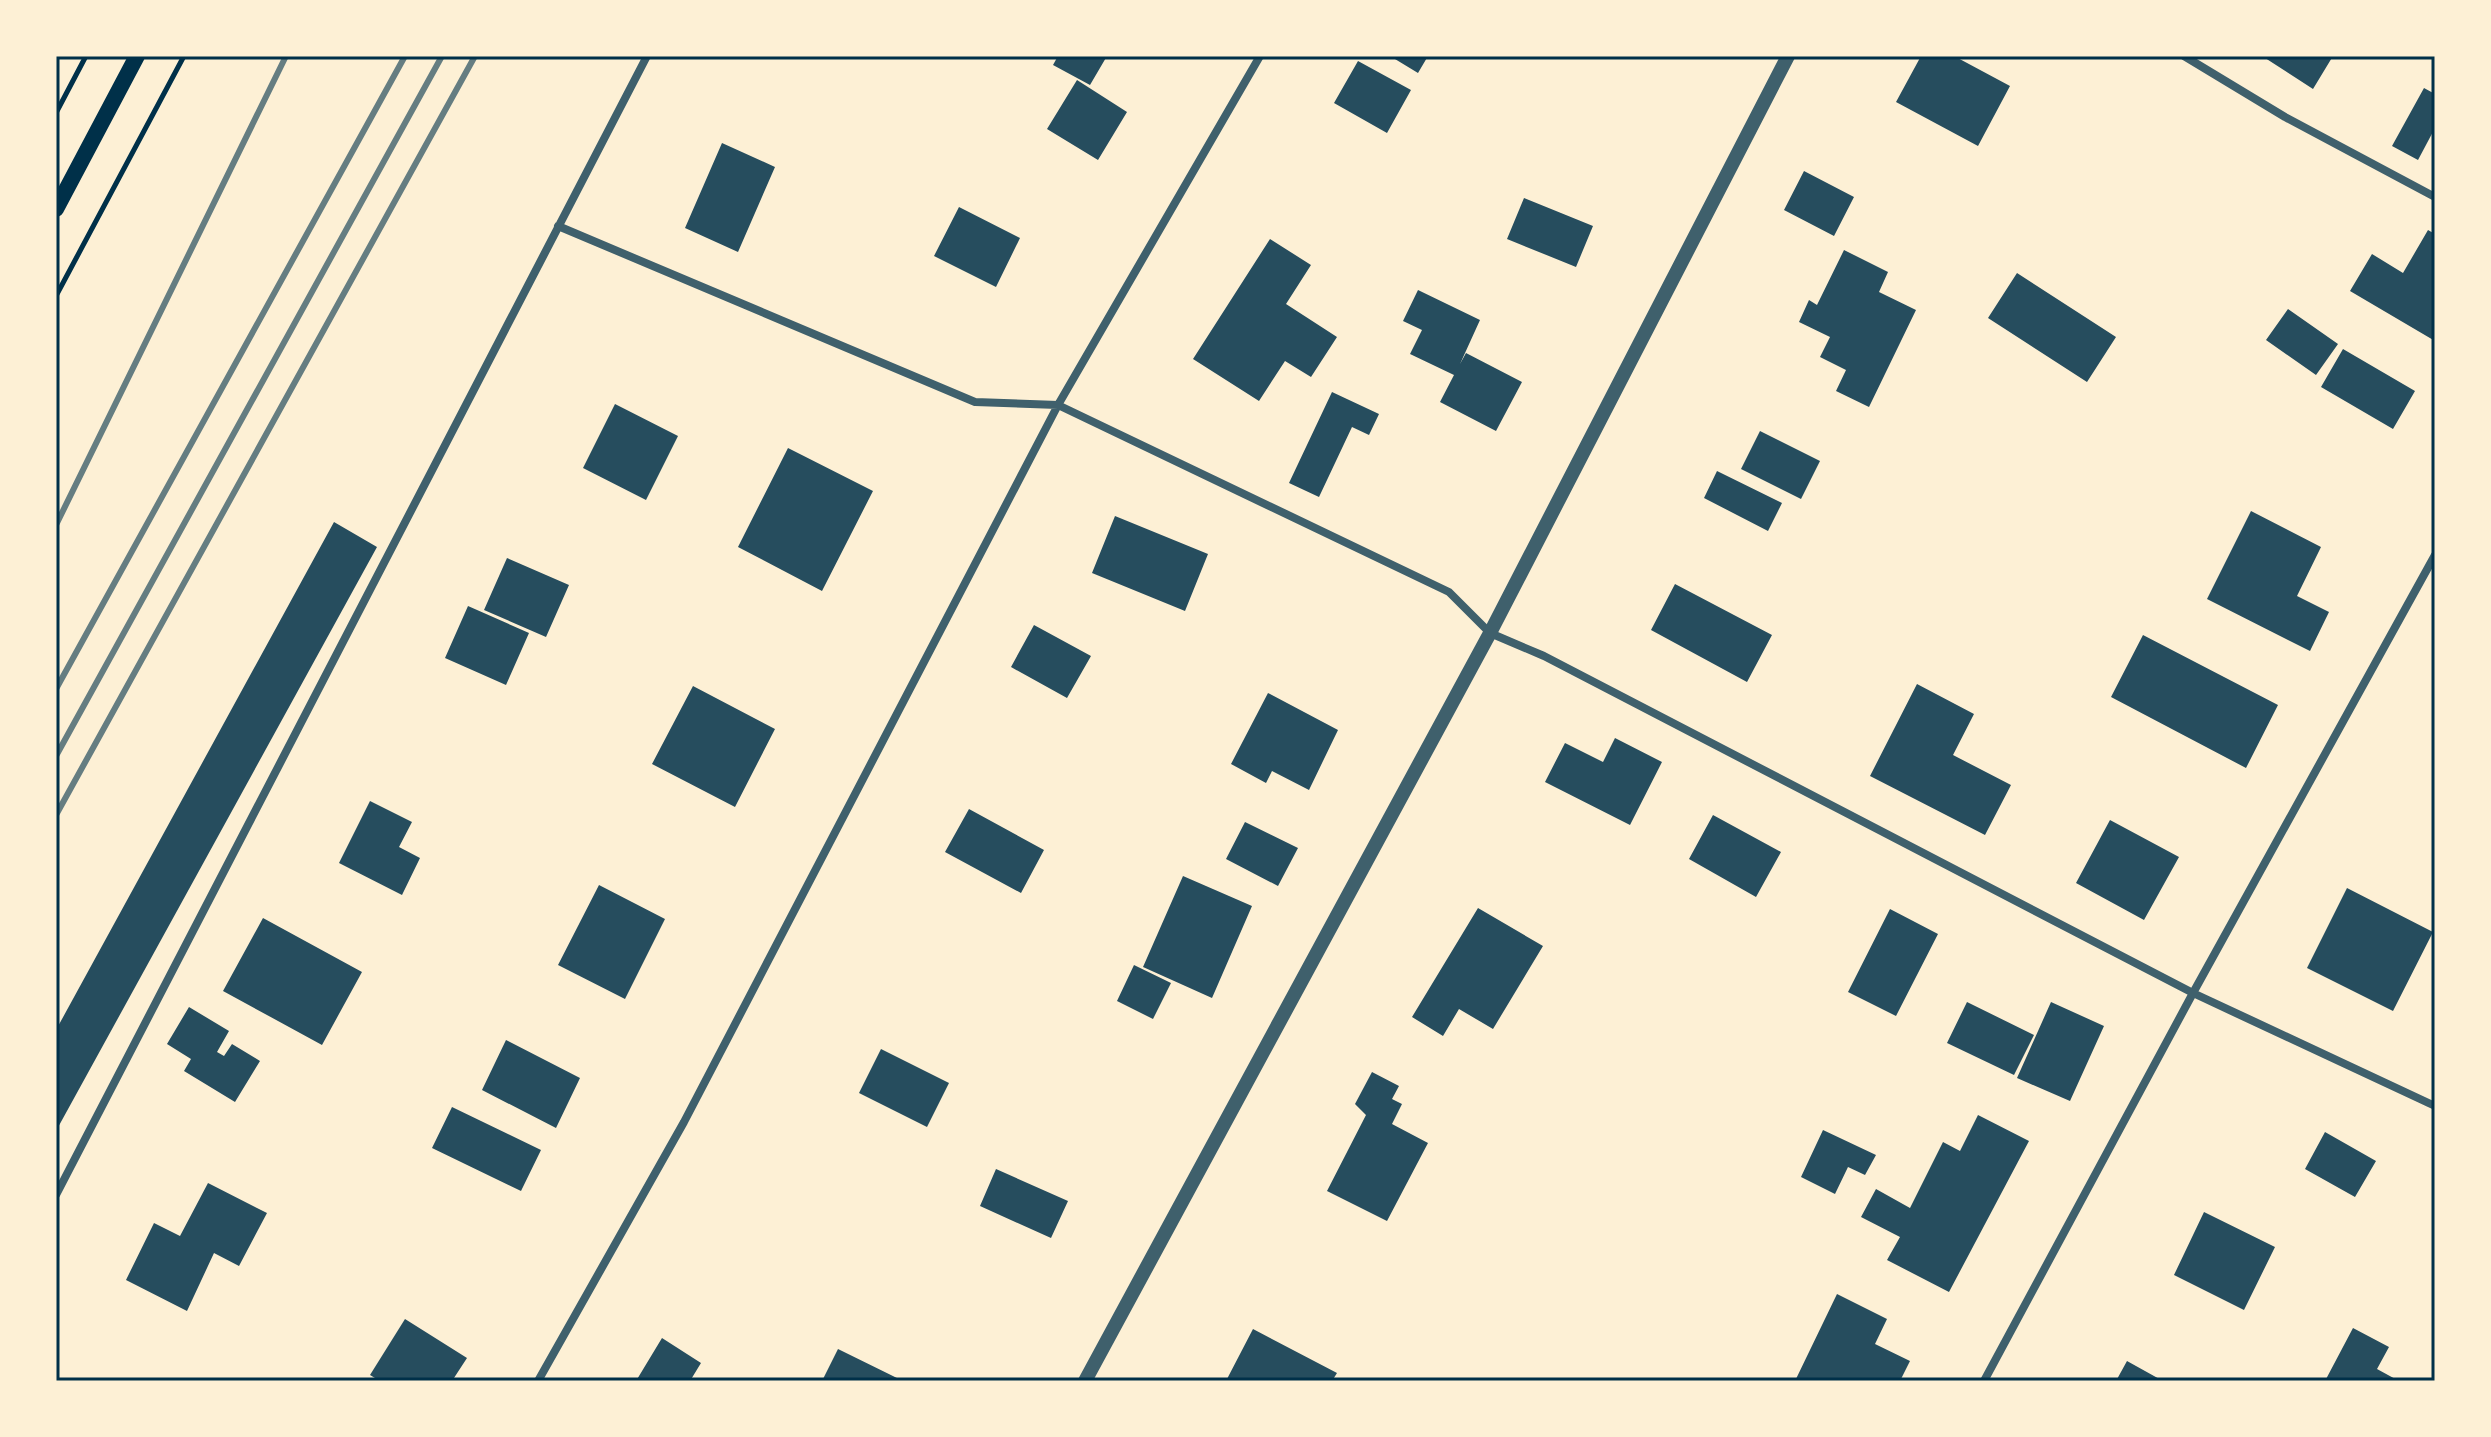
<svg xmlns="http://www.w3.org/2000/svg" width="2491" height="1437" font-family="'PT Sans',sans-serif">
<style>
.building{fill:#264d5e}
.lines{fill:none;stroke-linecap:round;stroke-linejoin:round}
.path{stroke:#003049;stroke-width:5}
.minor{stroke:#3f606c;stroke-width:8}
.tertiary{stroke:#3f606c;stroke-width:14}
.secondary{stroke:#003049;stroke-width:16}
.rail{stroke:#657d81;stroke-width:6}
.neatline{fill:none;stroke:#003049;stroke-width:3}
</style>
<rect width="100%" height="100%" fill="#fdf0d5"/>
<path class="building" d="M1058 56H1107L1090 85 1053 65Z
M1390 56H1428L1418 73Z
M1921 56H1954L2010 86 1978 146 1896 102Z
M2262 56H2333L2313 89Z
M1358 61 1411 90 1387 133 1334 103Z
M1077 80 1127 112 1098 160 1047 129Z
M2424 88 2435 94V128L2418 160 2392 146Z
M722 143 775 167 738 252 685 228Z
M1804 171 1854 197 1834 236 1784 210Z
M1524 198 1593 226 1576 267 1507 239Z
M959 207 1020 238 996 287 934 256Z
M2428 230 2435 234V341L2350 291 2372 254 2403 273Z
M1270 239 1311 265 1286 304 1337 337 1311 377 1285 361 1259 401 1193 359Z
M1844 250 1888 272 1879 292 1916 310 1869 407 1836 391 1846 370 1820 357 1830 337 1799 322 1809 300 1817 305Z
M2017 273 2116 337 2087 382 1988 318Z
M1418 290 1480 320 1460 364 1466 353 1522 382 1496 431 1440 402 1454 375 1410 354 1422 330 1403 321Z
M2288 309 2338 344 2316 375 2266 340Z
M2343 349 2415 391 2393 429 2321 387Z
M1332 392 1379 414 1369 435 1352 427 1319 497 1289 483Z
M615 404 678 436 646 500 583 468Z
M1760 431 1820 461 1801 499 1741 469Z
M788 448 873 491 822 591 738 547Z
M1717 471 1782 503 1768 531 1704 498Z
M2251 511 2321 547 2297 596 2329 612 2310 651 2207 599Z
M1115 516 1208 554 1185 611 1092 573Z
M334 522 377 547 56 1131V1030Z
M507 558 569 585 546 637 484 610Z
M1675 584 1772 635 1747 682 1651 630Z
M468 606 529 633 506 685 445 658Z
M1034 625 1091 656 1067 698 1011 667Z
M2143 635 2278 705 2246 768 2111 697Z
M1917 684 1974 714 1953 755 2011 785 1985 835 1870 776Z
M693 686 775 729 735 807 652 764Z
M1268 693 1338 730 1309 790 1272 771 1266 783 1231 764Z
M1615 738 1662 762 1630 825 1545 782 1565 743 1603 762Z
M370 801 412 822 399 847 420 858 402 895 339 863Z
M969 809 1044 850 1021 893 945 852Z
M1713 815 1781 852 1756 897 1689 859Z
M2110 820 2179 857 2144 920 2076 883Z
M1245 822 1298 848 1278 886 1226 859Z
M1183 876 1252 906 1212 998 1143 967Z
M599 885 665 919 625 999 558 965Z
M2347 888 2433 932 2393 1011 2307 968Z
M1478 908 1543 946 1493 1029 1459 1009 1443 1036 1412 1017Z
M1890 909 1938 934 1896 1016 1848 992Z
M263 918 362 972 322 1045 223 991Z
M1134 965 1171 983 1153 1019 1117 1001Z
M1967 1002 2034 1035 2014 1075 1947 1043Z
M2051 1002 2104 1026 2070 1101 2017 1078Z
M189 1007 229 1031 217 1052 224 1056 232 1044 260 1061 235 1102 184 1071 191 1059 167 1044Z
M506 1040 580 1078 556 1128 482 1090Z
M881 1049 949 1083 927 1127 859 1093Z
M1372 1072 1399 1086 1392 1099 1402 1104 1392 1124 1428 1143 1387 1221 1327 1191 1366 1115 1355 1104Z
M452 1107 541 1150 521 1191 432 1148Z
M1978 1115 2029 1141 1949 1292 1887 1260 1900 1237 1861 1217 1876 1189 1910 1208 1943 1142 1960 1151Z
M1823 1130 1876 1155 1865 1175 1848 1167 1835 1194 1801 1177Z
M2325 1132 2376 1161 2355 1197 2305 1169Z
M996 1169 1068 1201 1051 1238 980 1206Z
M208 1183 267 1213 239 1266 214 1253 187 1311 126 1280 154 1223 180 1236Z
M2204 1212 2275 1247 2244 1310 2174 1275Z
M1837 1294 1887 1319 1875 1344 1910 1361 1900 1381H1795Z
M405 1319 467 1358 452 1381H380L370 1375Z
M2353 1328 2389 1347 2377 1369 2399 1381H2325Z
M1253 1329 1337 1373 1332 1381 1227 1379Z
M662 1338 701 1363 690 1381H636Z
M838 1349 899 1379 898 1381H822Z
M2127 1361 2163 1381H2116Z"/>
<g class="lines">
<path class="path" d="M56 113 86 56
M56 296 184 56"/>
<path class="minor" d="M2184 56 2285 117 2435 197
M558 226 975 402 1058 405 1449 592 1490 633 1544 656 2193 993 2435 1106
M56 1195 647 56
M538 1381 684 1122 1058 405 1260 56
M1984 1381 2193 993 2435 555"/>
<path class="tertiary" d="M1085 1381 1490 633 1788 56"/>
<path class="secondary" d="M56 209 137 56"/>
<path class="rail" d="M56 525 286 56
M56 689 405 56
M56 756 442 56
M56 815 475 56"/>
</g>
<rect width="2491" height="1437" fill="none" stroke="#fdf0d5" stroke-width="116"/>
<rect x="58" y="58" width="2375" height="1321" class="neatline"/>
</svg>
